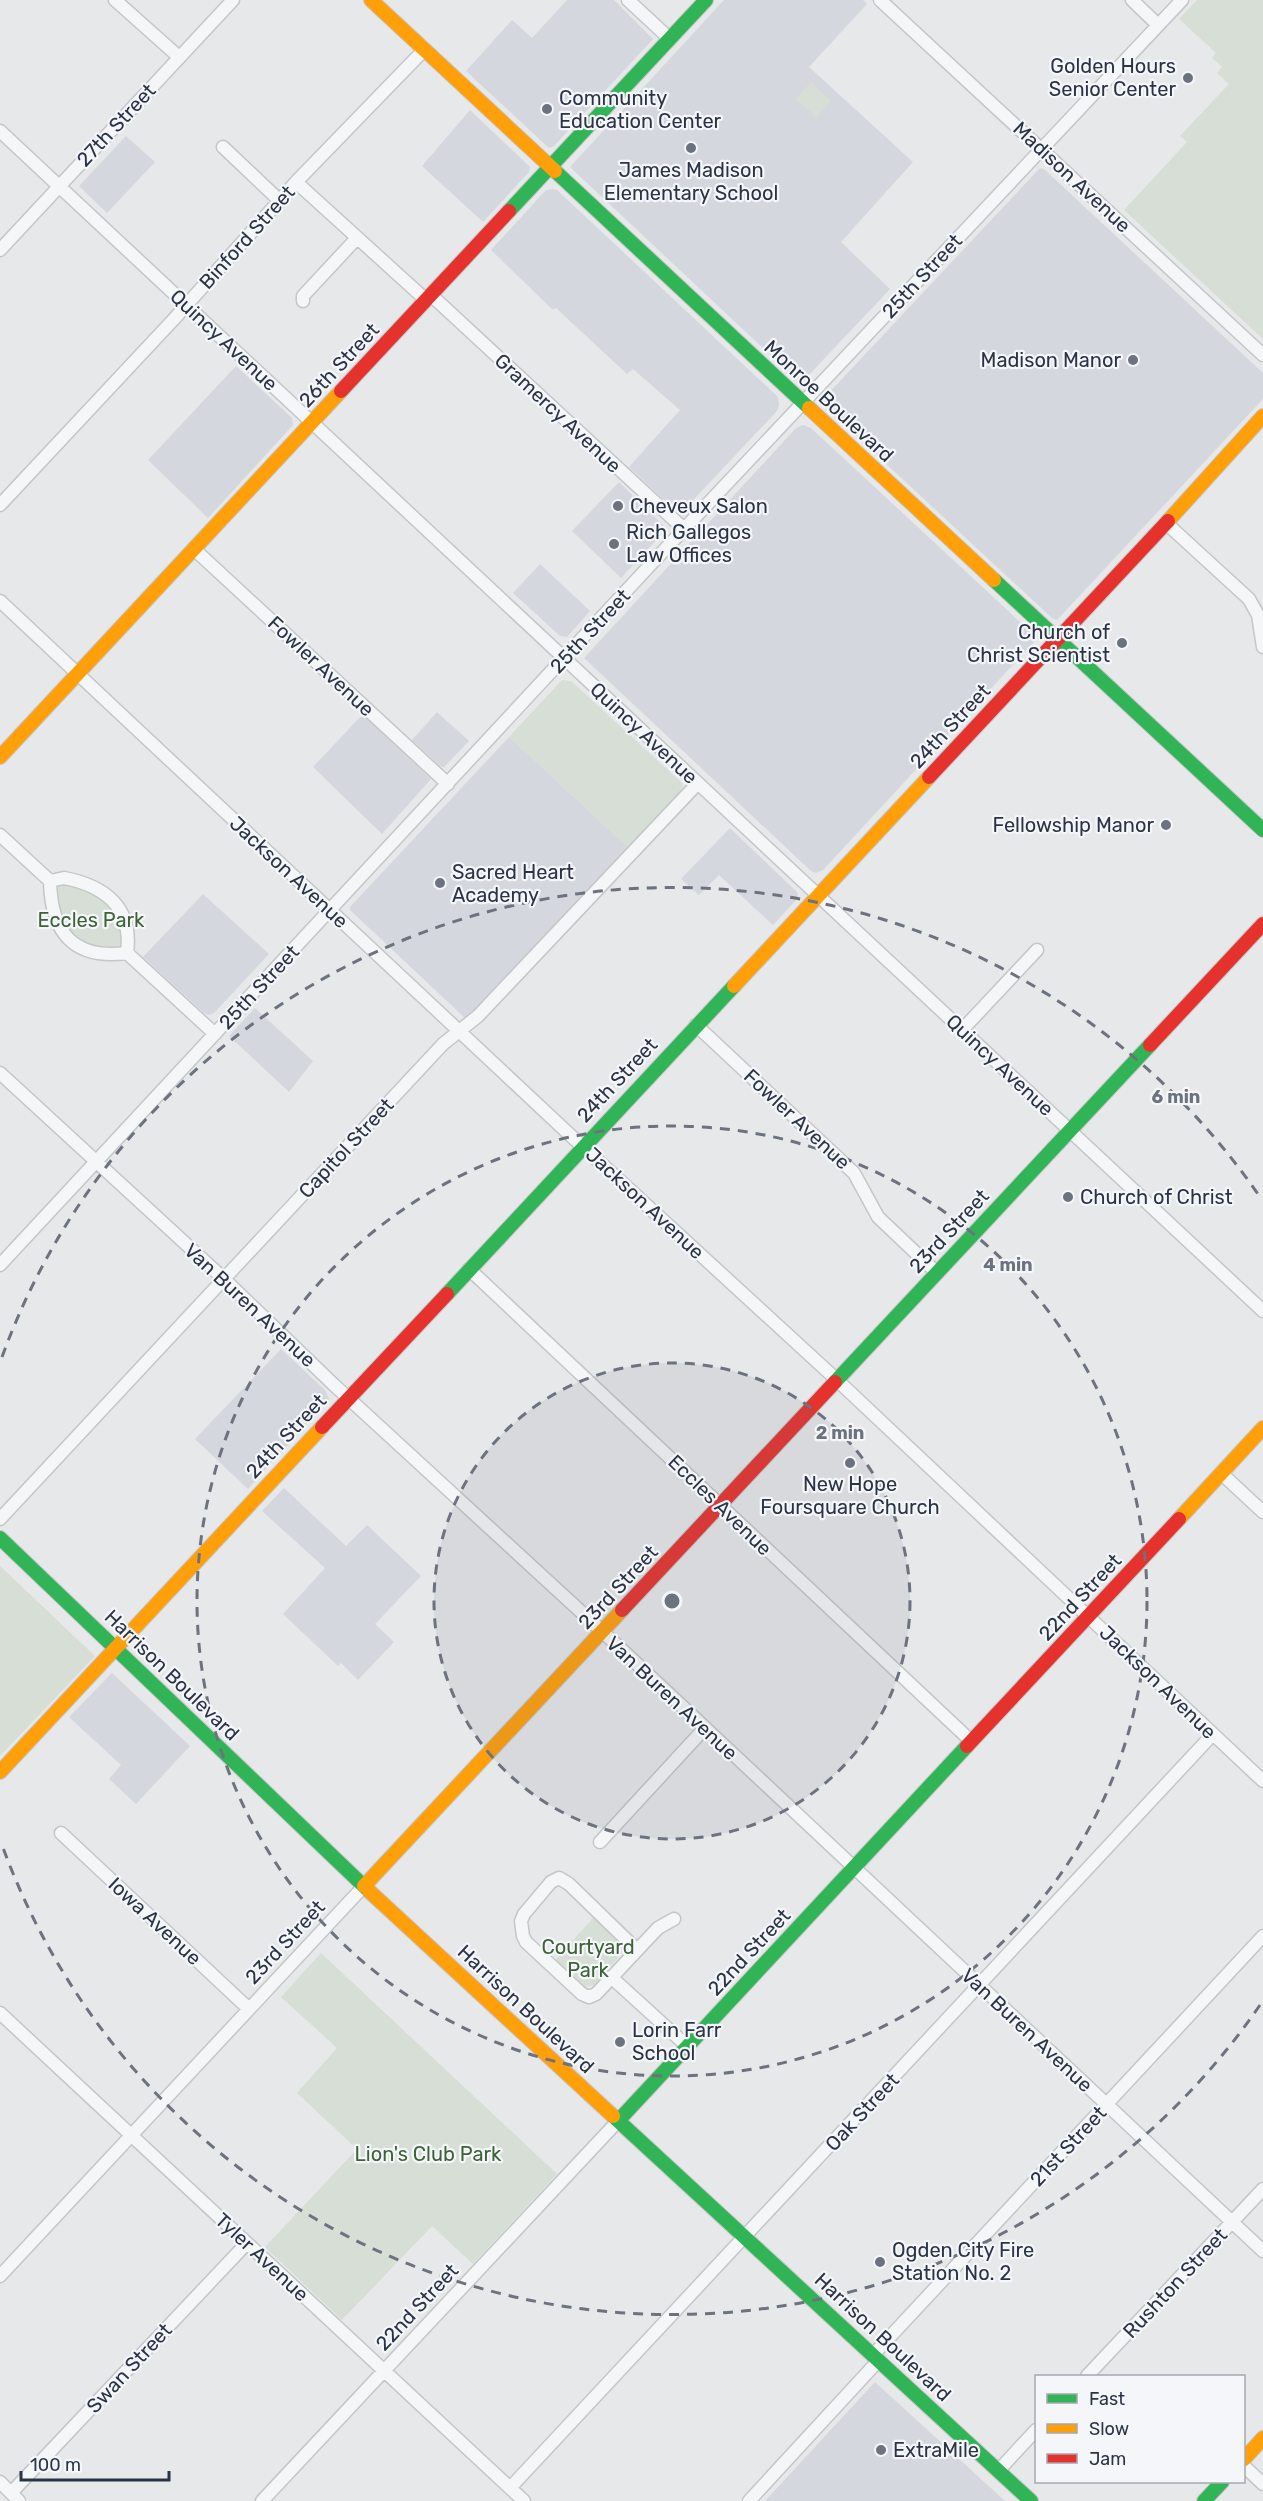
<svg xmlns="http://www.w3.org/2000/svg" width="1263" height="2501" font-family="Rubik,sans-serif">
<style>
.built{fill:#d4d7dd}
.green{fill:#d6ded6}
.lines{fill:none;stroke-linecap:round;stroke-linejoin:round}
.street-casing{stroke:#c4c6c8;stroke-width:15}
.fast-casing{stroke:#c4c6c8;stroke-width:16}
.slow-casing{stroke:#c4c6c8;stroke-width:16}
.jam-casing{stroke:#c4c6c8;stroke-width:16}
.street{stroke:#f5f6f7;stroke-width:12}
.fast{stroke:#30b455;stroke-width:14}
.slow{stroke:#ff9f0a;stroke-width:14}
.jam{stroke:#e5322d;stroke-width:14}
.ring{fill:none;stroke:#6c737f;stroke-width:3;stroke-dasharray:10 8}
.poi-dot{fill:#6c737f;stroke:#f4f6f9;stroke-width:2}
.labels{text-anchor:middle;stroke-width:4.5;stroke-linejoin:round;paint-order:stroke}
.poi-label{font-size:20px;fill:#2b3445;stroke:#f4f6f9;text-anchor:start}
.street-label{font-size:20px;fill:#2b3445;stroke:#f4f6f9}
.park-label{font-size:20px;fill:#3f6138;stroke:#f4f6f9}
.centre{fill:#6c737f;stroke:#f4f6f9;stroke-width:3}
.ring-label{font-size:18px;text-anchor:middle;font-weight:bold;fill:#6c737f;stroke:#f4f6f9;stroke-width:4.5;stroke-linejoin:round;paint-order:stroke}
</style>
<rect width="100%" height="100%" fill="#e6e8ea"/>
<path class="built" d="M567 0H614L653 39 554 146 549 148 466 71 512 20 532 38Z
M724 0H863L867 4 809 67 913 162 841 242 890 289 806 378 800 380 795 378 570 167Z
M470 110 530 167 529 172 483 222 422 166Z
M126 136 155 162 107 213 79 186Z
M1040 168 1044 169 1263 373V399L1057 620 1052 618 826 408 824 402 825 397Z
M553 189 557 190 778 397 779 405 777 411 682 512 675 510 629 467 680 410 633 369 627 374 556 308 553 310 491 250 546 190Z
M236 366 292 418 293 425 208 518 148 460Z
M803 425 811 428 1033 634 1035 641 823 870 816 873 811 871 584 658 796 428Z
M619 482 664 526 661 535 621 578 572 531Z
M540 564 590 611 567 637 560 636 513 593Z
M437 712 469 741 444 767 440 766 412 740Z
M363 714 431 779 382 834 313 767Z
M509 737 629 848 467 1019 465 1018 350 910V907Z
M730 828 798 893 797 899 773 925 719 875 699 895 681 879Z
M203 894 269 954 214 1013 209 1015 204 1013 143 957Z
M255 1008 313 1061 289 1092 229 1036Z
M281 1349 325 1390 329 1399 248 1489 195 1439Z
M284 1488 346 1546 367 1525 421 1576 375 1624 394 1642 358 1680 341 1663 338 1666 283 1614 325 1568 262 1511Z
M112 1673 190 1746 136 1804 109 1779 121 1765 69 1717Z
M875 2382 1005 2501H765Z"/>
<path class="green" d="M1197 0H1263V339L1124 210 1187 142 1180 136 1229 84 1217 73 1222 67 1212 58 1216 53 1179 19Z
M811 82 831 101 816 117 796 99Z
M562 680 571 681 683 784 681 792 629 848 509 737Z
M63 883C87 884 119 904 123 930 123 935 122 943 121 949L101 950 76 939 62 924 55 890 57 885Z
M0 1566 95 1656 0 1756Z
M594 1917 622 1944 625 1950 594 1985 585 1987 555 1960Z
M321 1953 557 2174 473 2264 432 2226 342 2320 265 2247 357 2149 297 2093 337 2048 281 1997Z"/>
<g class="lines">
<defs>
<path id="street" d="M115 0 179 57
M628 0 670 39
M880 0 1263 355
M1132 0 1158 25
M0 131 1263 1311
M223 147 280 201
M296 182 426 300
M0 250 233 0
M431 295 685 530
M303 301V296L356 239
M0 505 174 319 296 182 423 51
M1166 523 1249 599 1258 615 1263 647
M194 549 448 784
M0 601 569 1134 837 1380 1263 1781
M0 835 50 881
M64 878C106 886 133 908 127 953 73 960 51 932 50 881Z
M127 953 215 1034
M696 1025 854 1173 878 1217 937 1273
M962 1030 1037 950
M0 1073 224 1279 333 1384 603 1632 1263 2251
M0 1265 653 562 1182 0
M469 1269 971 1741
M1221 1473 1263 1512
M0 1519 443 1044 478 1016 698 783
M61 1833 249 2009
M600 1842 704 1729
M637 1950 569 1884 559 1878 551 1882 524 1914 521 1921 523 1936 526 1942 582 1994 589 1997 596 1994 658 1928 674 1919
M611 1977 687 2046
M0 2013 524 2501
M0 2276 364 1886
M873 2355 1263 1936
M1087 2376 1263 2189
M1244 2466 1263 2484
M999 2470 1036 2430
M0 2482 19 2501
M510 2488 1213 1734
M11 2493 247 2243
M262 2501 618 2121
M749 2501 879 2360"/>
<path id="fast" d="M555 171 809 408
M509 211 706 0
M994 580 1263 830
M447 1294 734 986
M835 1382 1150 1045
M0 1538 369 1891
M613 2116 1031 2501
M618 2121 967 1746
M1204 2501 1222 2482"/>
<path id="slow" d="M371 0 555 171
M809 408 994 580
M1168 521 1263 416
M0 757 341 391
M734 986 929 777
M1179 1519 1263 1428
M0 1772 322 1427
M364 1886 622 1610
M369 1891 613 2116
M1244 2459 1263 2438"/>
<path id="jam" d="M341 391 509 211
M929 777 1168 521
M1150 1045 1263 924
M322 1427 447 1294
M622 1610 835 1382
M967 1746 1179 1519"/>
</defs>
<use href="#street" class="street-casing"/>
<use href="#fast" class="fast-casing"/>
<use href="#slow" class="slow-casing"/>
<use href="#jam" class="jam-casing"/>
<use href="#street" class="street"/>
<use href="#fast" class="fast"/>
<use href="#slow" class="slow"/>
<use href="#jam" class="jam"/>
</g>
<circle cx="672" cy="1601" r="238" fill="#6c737f" fill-opacity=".12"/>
<g class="ring">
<circle cx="672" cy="1601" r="238"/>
<circle cx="672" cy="1601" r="475"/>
<path d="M1260 2005A713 713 0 0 1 2 1845M2 1357A713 713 0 0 1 1260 1197"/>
</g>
<g class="poi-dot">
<circle cx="1188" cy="78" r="6"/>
<circle cx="547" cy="109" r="6"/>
<circle cx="691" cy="148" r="6"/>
<circle cx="1133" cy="360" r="6"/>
<circle cx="618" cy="506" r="6"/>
<circle cx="614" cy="544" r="6"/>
<circle cx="1122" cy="643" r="6"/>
<circle cx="1166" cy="825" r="6"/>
<circle cx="440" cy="883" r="6"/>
<circle cx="1068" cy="1197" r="6"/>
<circle cx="850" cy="1463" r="6"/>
<circle cx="620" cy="2042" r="6"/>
<circle cx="880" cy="2262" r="6"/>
<circle cx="881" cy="2450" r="6"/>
</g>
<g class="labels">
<g class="poi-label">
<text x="1176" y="73" text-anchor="end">Golden Hours<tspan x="1176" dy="23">Senior Center</tspan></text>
<text x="559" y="105">Community<tspan x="559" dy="23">Education Center</tspan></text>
<text x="691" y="177" text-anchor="middle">James Madison<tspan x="691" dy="23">Elementary School</tspan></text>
<text x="1121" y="367" text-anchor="end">Madison Manor</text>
<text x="630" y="513">Cheveux Salon</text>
<text x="626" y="539">Rich Gallegos<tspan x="626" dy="23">Law Offices</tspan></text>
<text x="1110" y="639" text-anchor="end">Church of<tspan x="1110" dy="23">Christ Scientist</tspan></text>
<text x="1154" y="832" text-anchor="end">Fellowship Manor</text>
<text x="452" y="879">Sacred Heart<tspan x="452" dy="23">Academy</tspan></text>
<text x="1080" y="1204">Church of Christ</text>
<text x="850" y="1491" text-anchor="middle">New Hope<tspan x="850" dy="23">Foursquare Church</tspan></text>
<text x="632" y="2037">Lorin Farr<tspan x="632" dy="23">School</tspan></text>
<text x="892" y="2257">Ogden City Fire<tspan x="892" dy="23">Station No. 2</tspan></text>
<text x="893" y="2457">ExtraMile</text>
</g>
<g class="street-label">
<text transform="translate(116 125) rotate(-47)" y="7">27th Street</text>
<text transform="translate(1072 177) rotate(43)" y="7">Madison Avenue</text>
<text transform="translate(247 237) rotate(-48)" y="7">Binford Street</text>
<text transform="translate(922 276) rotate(-47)" y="7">25th Street</text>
<text transform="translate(224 340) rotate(43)" y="7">Quincy Avenue</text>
<text transform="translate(339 365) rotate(-47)" y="7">26th Street</text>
<text transform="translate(829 401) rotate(43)" y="7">Monroe Boulevard</text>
<text transform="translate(558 413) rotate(43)" y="7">Gramercy Avenue</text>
<text transform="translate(590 631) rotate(-47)" y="7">25th Street</text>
<text transform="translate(321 666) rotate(43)" y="7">Fowler Avenue</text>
<text transform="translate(950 726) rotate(-47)" y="7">24th Street</text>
<text transform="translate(644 733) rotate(43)" y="7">Quincy Avenue</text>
<text transform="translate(289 872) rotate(43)" y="7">Jackson Avenue</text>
<text transform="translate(259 987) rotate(-47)" y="7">25th Street</text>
<text transform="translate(1000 1065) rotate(43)" y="7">Quincy Avenue</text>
<text transform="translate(617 1080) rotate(-47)" y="7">24th Street</text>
<text transform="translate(797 1119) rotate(43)" y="7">Fowler Avenue</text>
<text transform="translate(346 1148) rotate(-47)" y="7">Capitol Street</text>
<text transform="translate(645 1203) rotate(43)" y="7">Jackson Avenue</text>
<text transform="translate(949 1231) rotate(-47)" y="7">23rd Street</text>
<text transform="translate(250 1305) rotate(43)" y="7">Van Buren Avenue</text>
<text transform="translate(286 1436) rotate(-47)" y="7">24th Street</text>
<text transform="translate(720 1505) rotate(44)" y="7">Eccles Avenue</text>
<text transform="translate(618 1587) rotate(-47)" y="7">23rd Street</text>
<text transform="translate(1080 1597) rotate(-47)" y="7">22nd Street</text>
<text transform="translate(172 1675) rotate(44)" y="7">Harrison Boulevard</text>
<text transform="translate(1158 1682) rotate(44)" y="7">Jackson Avenue</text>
<text transform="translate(672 1698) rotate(43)" y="7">Van Buren Avenue</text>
<text transform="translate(155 1921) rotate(43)" y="7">Iowa Avenue</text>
<text transform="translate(285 1942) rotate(-47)" y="7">23rd Street</text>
<text transform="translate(749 1952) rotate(-47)" y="7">22nd Street</text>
<text transform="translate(526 2009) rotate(43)" y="7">Harrison Boulevard</text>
<text transform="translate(1027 2030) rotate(43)" y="7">Van Buren Avenue</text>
<text transform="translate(862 2112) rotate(-47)" y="7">Oak Street</text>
<text transform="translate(1068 2146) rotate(-47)" y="7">21st Street</text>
<text transform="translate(262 2257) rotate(43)" y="7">Tyler Avenue</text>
<text transform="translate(1175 2283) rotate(-47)" y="7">Rushton Street</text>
<text transform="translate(417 2307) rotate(-47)" y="7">22nd Street</text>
<text transform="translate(883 2337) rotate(43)" y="7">Harrison Boulevard</text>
<text transform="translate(129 2368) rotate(-47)" y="7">Swan Street</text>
</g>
<g class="park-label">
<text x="91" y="927">Eccles Park</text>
<text x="588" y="1954">Courtyard<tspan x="588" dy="23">Park</tspan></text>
<text x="428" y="2161">Lion's Club Park</text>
</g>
</g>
<circle cx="672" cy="1601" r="9" class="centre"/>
<g class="ring-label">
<text x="1176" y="1103">6 min</text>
<text x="1008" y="1271">4 min</text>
<text x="840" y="1439">2 min</text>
</g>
<rect x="1035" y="2375" width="210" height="108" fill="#f4f6f9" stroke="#a4a8b1" stroke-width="1.5"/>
<rect x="1047" y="2394" width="30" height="9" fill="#30b455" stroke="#a4a8b1" stroke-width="1.5"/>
<text x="1089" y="2405" font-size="18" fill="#2b3445">Fast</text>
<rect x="1047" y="2424" width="30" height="9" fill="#ff9f0a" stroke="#a4a8b1" stroke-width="1.5"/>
<text x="1089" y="2435" font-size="18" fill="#2b3445">Slow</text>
<rect x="1047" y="2454" width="30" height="9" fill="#e5322d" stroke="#a4a8b1" stroke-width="1.5"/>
<text x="1089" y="2465" font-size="18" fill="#2b3445">Jam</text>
<path d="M21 2471v9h148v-9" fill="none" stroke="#2b3445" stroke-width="3"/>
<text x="30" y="2471" font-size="18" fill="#2b3445" stroke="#f4f6f9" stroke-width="4.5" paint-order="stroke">100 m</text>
</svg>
